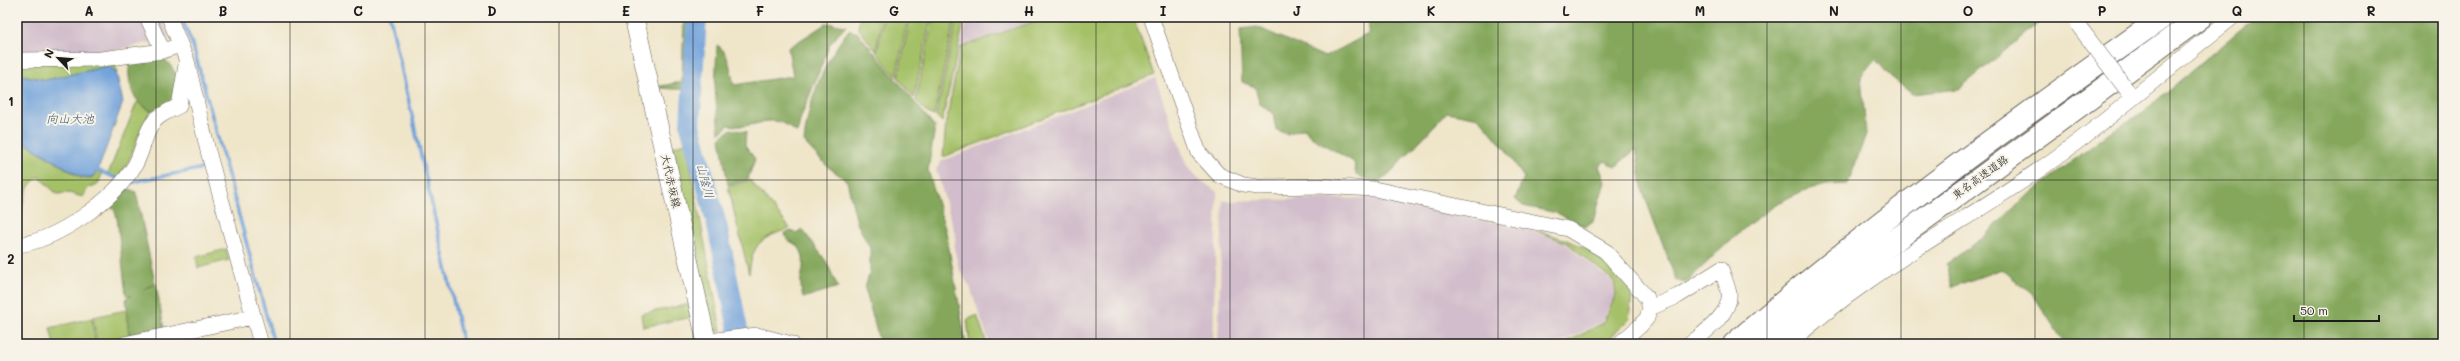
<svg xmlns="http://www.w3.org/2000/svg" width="2460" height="361" font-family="Mali,'Klee One',sans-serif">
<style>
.industrial{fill:#d1bdcb}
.green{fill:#a5c168;stroke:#606e42}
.forest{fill:#84a75c;stroke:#50623c}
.water{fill:#6fa1da;stroke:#465e7b}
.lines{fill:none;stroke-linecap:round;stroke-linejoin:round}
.stream{stroke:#6fa1da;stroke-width:3.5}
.river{stroke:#6fa1da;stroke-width:20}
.minor-casing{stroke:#666259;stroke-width:16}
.major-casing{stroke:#666259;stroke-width:20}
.highway-casing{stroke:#666259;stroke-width:24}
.minor{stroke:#fff;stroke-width:15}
.major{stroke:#fff;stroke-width:19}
.highway{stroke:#fff;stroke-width:22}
.minor-bridge-casing{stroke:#666259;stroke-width:16;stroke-linecap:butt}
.minor-bridge{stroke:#fff;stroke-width:15}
.grid{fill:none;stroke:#1c1c1c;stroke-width:1;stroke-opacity:0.55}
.labels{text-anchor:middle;stroke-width:4;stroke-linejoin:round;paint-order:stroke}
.street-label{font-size:11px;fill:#1c1c1c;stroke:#f7f3e8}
.water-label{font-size:12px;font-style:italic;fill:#415871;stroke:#f7f3e8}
.neatline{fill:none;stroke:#1c1c1c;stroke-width:1.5}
.grid-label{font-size:13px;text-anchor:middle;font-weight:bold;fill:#1c1c1c}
</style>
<rect width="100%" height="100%" fill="#f7f3e8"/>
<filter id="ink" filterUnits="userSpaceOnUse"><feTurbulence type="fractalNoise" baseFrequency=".025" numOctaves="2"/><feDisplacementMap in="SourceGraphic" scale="8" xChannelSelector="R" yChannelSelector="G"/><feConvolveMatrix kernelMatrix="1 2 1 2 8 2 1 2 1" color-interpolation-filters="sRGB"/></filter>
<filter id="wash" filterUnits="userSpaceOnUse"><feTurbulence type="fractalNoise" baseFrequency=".012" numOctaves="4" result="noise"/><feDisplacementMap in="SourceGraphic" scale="16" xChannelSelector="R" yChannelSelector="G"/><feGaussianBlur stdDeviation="0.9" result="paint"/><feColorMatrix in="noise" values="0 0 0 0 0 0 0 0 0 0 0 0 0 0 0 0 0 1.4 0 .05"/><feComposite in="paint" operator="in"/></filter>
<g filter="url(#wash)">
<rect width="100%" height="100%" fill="#efe5c9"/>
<path class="industrial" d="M17 17H160L169 38 93 55 17 57Z
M967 17H1044L961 46Z
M1155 78 1187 166 1200 180 1217 192 1213 344H990L970 287 959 269 954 248 956 237 936 169 942 161Z
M1376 198 1529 230 1563 242 1613 282 1615 295 1602 322 1557 344H1218L1223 201Z"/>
<path class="green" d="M860 17H882L876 51 858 28Z
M884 17H908L896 77 877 53Z
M910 17H931L914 98 898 78Z
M933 17H955L934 116 926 112 916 100Z
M957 17H965L942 122 936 116Z
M1047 17H1133L1154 75 943 157 946 122 961 47Z
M115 61 117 73 108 66 46 80 17 74V63Z
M137 102 151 111C135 134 136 157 117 178L108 174Z
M19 139 81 178H91L99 172 102 174 98 184 88 188 83 197 69 193 57 194 39 177C22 186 23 210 19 226H17V140Z
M686 143 721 331H713L671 147Z
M750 180 790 228C761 239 753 241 749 274L728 187Z
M1537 231C1586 244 1600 253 1632 293L1629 320 1603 344H1563L1603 323 1616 295 1614 281 1567 243Z
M226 249 229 260 198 268 196 257Z
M690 304 692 317 643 327 641 314Z
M126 310 129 337 97 344 93 317Z
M977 315 987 344H970L967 320Z
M92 318 95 344H54L50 328Z"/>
<path class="forest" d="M684 17H694L689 90 660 88V86L682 82Z
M1369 17H2049L2037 24 1959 89 1912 94 1889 75 1875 59 1861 76 1866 134 1848 184C1839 185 1829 184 1821 186 1769 196 1723 249 1685 283L1676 280 1643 192 1636 149 1615 167 1605 161 1599 166 1605 182 1593 221 1585 227 1557 213 1523 206 1515 199 1524 178 1506 150 1479 118 1447 112 1389 174 1377 182 1356 175 1354 162 1311 137 1305 128 1287 134 1276 130 1273 113 1260 104 1255 87 1242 82 1240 29 1257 27 1325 57 1368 34Z
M2255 17H2443V344H2065L2034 296 2002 269 1952 287 1946 264 1983 238 2023 199 2112 131 2143 112Z
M827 23 846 26 830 44 801 117 797 133C792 129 786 124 780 122 764 117 751 130 729 125L719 133 715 89 717 45C729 51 731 73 734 85L793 76 788 48Z
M849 30 858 33 935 127 928 170 946 232 966 344H880L865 288 870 271V248L857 223 847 181 827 166 804 142C808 102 823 62 849 30Z
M162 57C179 71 179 82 172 102L151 111C147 108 141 105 138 101 130 92 126 71 131 61Z
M731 129 746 132 745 145 755 159 748 179 728 185 720 138Z
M129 189 136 192 155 283 143 290 156 284 164 329 130 336 126 298 131 296 126 295 117 218 114 209 108 204 121 191Z
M802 229 826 261 838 287 803 298C802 292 800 284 801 279 805 261 806 247 787 240L785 233 791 231 796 233Z"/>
<path class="water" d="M108 66 116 72 123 102 98 170 92 177H81L17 138V74L46 80Z"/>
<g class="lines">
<path class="stream" d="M181 17 193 46 274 344
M390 17 463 344
M98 170 120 180
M128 181 133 182 204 168 203 164"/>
<path class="river" d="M697 17 690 125 717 225 741 344"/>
</g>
</g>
<g filter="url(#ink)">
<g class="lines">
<defs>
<path id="minor" d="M147 17 163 51
M169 17 187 61 208 151 261 344
M1151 17 1199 153 1219 175 1243 185 1258 187 1319 186 1374 189 1568 229 1605 251 1647 298 1650 308 1647 318 1640 326 1619 344
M17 60 101 59 163 51 180 45
M17 245C57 241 115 199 135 165 144 150 145 126 160 116 166 112 172 109 179 106L186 65
M1650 308 1678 296 1721 269C1724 277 1727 285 1729 293 1732 313 1704 333 1690 344
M124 344 253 317
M712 344 717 340 757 335 792 344
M1789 344C1866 273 1960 225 2046 165 2111 119 2170 66 2233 17"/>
<path id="major" d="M634 17 707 344"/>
<path id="highway" d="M1734 344C1869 226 2016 121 2163 17
M1765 344 1886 247 2201 17"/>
</defs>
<use href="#minor" class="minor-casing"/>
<use href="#major" class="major-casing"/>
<use href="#highway" class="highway-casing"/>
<use href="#minor" class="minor"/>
<use href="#major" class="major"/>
<use href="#highway" class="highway"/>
<defs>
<path id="minor-bridge" d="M2078 25 2127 90"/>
</defs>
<use href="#minor-bridge" class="minor-bridge-casing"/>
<use href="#minor-bridge" class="minor-bridge"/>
</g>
</g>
<path class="grid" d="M156 17V344M290 17V344M425 17V344M559 17V344M693 17V344M827 17V344M962 17V344M1096 17V344M1230 17V344M1364 17V344M1498 17V344M1633 17V344M1767 17V344M1901 17V344M2035 17V344M2170 17V344M2304 17V344M17 180H2443"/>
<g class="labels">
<g class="street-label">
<text transform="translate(1980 177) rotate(-36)" y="4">東名高速道路</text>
<text transform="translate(671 181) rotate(77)" y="4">大代赤坂線</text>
</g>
<g class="water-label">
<text x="70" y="123">向山大池</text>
<text transform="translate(705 181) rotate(75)" y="4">山陰川</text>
</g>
</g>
<rect width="2460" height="361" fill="none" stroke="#f7f3e8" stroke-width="44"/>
<g transform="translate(58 58) rotate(296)" stroke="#f7f3e8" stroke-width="3" paint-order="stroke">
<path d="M0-3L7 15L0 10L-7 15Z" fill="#1c1c1c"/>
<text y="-6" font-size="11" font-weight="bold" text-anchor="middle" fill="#1c1c1c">N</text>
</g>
<path d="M2294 315v6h85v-6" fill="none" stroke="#1c1c1c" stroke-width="2"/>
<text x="2300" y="315" font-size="12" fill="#1c1c1c" stroke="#f7f3e8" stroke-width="3" paint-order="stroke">50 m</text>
<rect x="22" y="22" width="2416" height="317" class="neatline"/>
<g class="grid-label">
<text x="89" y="16">A</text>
<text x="223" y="16">B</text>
<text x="358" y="16">C</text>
<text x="492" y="16">D</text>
<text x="626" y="16">E</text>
<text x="760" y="16">F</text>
<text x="894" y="16">G</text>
<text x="1029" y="16">H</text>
<text x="1163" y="16">I</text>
<text x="1297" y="16">J</text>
<text x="1431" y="16">K</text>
<text x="1566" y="16">L</text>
<text x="1700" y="16">M</text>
<text x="1834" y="16">N</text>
<text x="1968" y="16">O</text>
<text x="2102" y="16">P</text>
<text x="2237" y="16">Q</text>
<text x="2371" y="16">R</text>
<text x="11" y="106">1</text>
<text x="11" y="264">2</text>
</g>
</svg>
